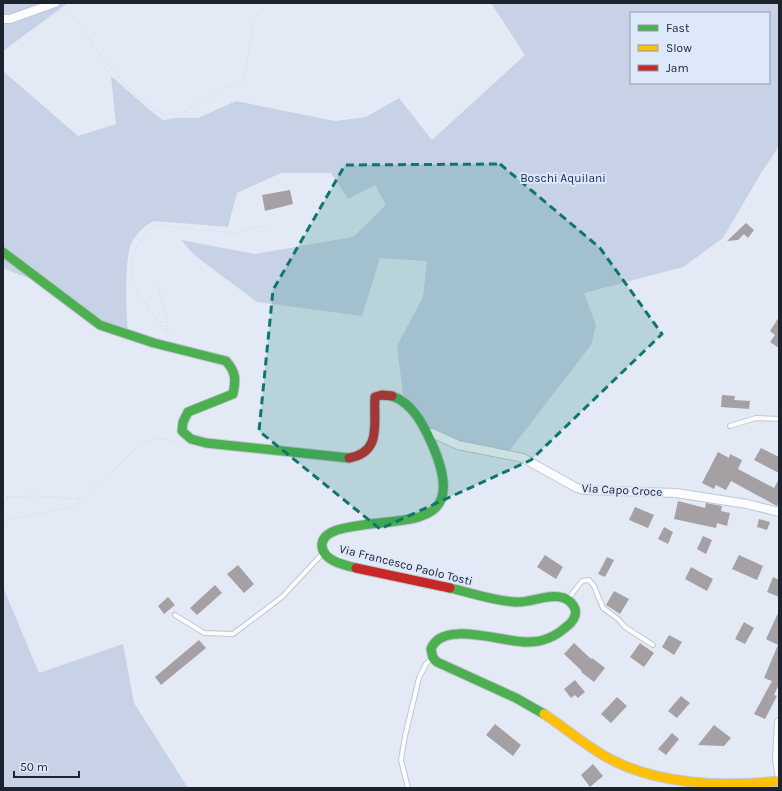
<svg xmlns="http://www.w3.org/2000/svg" width="782" height="791" font-family="Karla,sans-serif">
<style>
.green{fill:#c7d2e6;fill-rule:evenodd}
.building{fill:#a4a0a4}
.lines{fill:none;stroke-linecap:round;stroke-linejoin:round}
.lane-casing{stroke:#c1c7d2;stroke-width:6}
.street-casing{stroke:#c1c7d2;stroke-width:10}
.fast-casing{stroke:#c1c7d2;stroke-width:11}
.slow-casing{stroke:#c1c7d2;stroke-width:11}
.jam-casing{stroke:#c1c7d2;stroke-width:11}
.path{stroke:#d5d7db;stroke-width:1.5;stroke-dasharray:1 3;stroke-linecap:butt}
.lane{stroke:#fbfcfe;stroke-width:4}
.street{stroke:#fbfcfe;stroke-width:8}
.fast{stroke:#4caf50;stroke-width:9}
.slow{stroke:#ffc107;stroke-width:9}
.jam{stroke:#c62828;stroke-width:9}
.marked{fill:#0f766e;fill-opacity:0.2;stroke:#0f766e;stroke-width:3;stroke-dasharray:8 5;stroke-linejoin:round}
.labels{text-anchor:middle;stroke-width:4;stroke-linejoin:round;paint-order:stroke}
.park-label{font-size:12px;fill:#102854;stroke:#dee8fb}
.street-label{font-size:12px;fill:#1c222e;stroke:#dee8fb}
</style>
<rect width="100%" height="100%" fill="#e4eaf5"/>
<path class="green" d="M3 3H68L3 51Z
M491 3H779V146L761 173 723 238 683 267 584 293 596 325 591 345 510 450 500 453 466 445 432 433 403 394 397 346 423 297 427 261 380 258 362 316 257 302 194 255 181 240 255 254 353 237 386 205 375 185 348 199 331 173H281L237 193 228 227 154 221C145 225 137 233 132 242 124 255 126 315 128 332L102 321 43 284 3 268V71L78 136 116 124 111 76 152 112 163 120 176 118H198L236 101 335 121 366 117 399 98 432 140 525 55ZM631 13H769V83H631Z
M3 587 39 673 123 644 134 703 188 788H3Z"/>
<path class="building" d="M290 190 293 204 265 211 262 195Z
M746 223 754 230 748 238 744 234 738 240 727 241Z
M779 317V348L770 342 775 335 770 331Z
M722 395 735 396 734 400 750 401 749 409 721 407Z
M761 448 779 457V473L754 460Z
M718 452 729 458 730 454 742 460 738 469 774 488 779 479V502L777 506 731 481 726 490 716 485 714 489 702 483Z
M678 501 705 508 706 503 722 506 721 511 730 513 727 526 717 523 716 528 674 519Z
M635 507 654 515 648 528 629 520Z
M759 519 770 522 767 530 757 527Z
M664 527 673 532 668 544 658 539Z
M703 536 712 540 706 554 697 549Z
M545 555 563 567 556 579 537 567Z
M739 555 763 566 757 580 732 569Z
M607 557 614 560 605 577 598 574Z
M238 565 254 584 244 593 227 574Z
M691 567 713 579 707 591 685 579Z
M773 577 779 580V597L767 592Z
M215 585 222 593 197 615 190 608Z
M614 591 629 599 620 614 606 605Z
M168 597 175 605 164 614 158 606Z
M779 611V684L774 695 777 696 765 719 754 714 772 681 764 678 778 645 766 639Z
M744 622 754 628 745 644 735 639Z
M669 635 682 642 674 655 662 647Z
M199 640 206 648 161 685 155 677Z
M574 643 591 659 592 658 605 668 594 682 581 672 582 671 564 654Z
M640 643 654 653 644 667 630 657Z
M575 680 585 692 578 698 575 695 571 698 564 689Z
M681 696 690 703 677 718 668 711Z
M617 697 627 706 611 723 601 714Z
M495 724 521 745 513 756 486 735Z
M714 725 731 738 724 746 698 745Z
M672 733 679 739 666 755 658 749Z
M593 764 603 776 590 787 581 775Z"/>
<g class="lines">
<defs>
<path id="lane" d="M730 426 756 418 779 419
M568 599 582 581 589 580 594 586 603 608 618 619 625 627 653 645
M175 615 204 633 233 634 282 597 323 553
M408 788 401 760 405 736 419 678 426 664 432 658"/>
<path id="street" d="M3 19H10L55 3
M427 435 432 433 458 445 523 458 577 488 584 490 676 493 747 504 779 512
M779 722 777 759 779 773"/>
<path id="fast" d="M3 252 100 325 154 343 226 361C236 372 236 380 233 394L188 412 183 422 182 431 191 439 206 443 349 458
M356 568C343 565 321 560 322 544 323 536 331 532 337 530 392 513 474 539 432 444 424 426 413 403 392 396
M450 588C472 593 494 601 516 602 531 603 549 593 564 598 569 600 573 604 575 609 577 616 572 623 566 627 555 637 543 642 528 642 504 643 442 619 431 649L433 658 437 662 516 698 544 714"/>
<path id="slow" d="M544 714C567 729 588 748 612 760 661 785 725 787 779 781"/>
<path id="jam" d="M349 458C383 452 373 422 375 397L382 395 392 396
M356 568 450 588"/>
</defs>
<use href="#lane" class="lane-casing"/>
<use href="#street" class="street-casing"/>
<use href="#fast" class="fast-casing"/>
<use href="#slow" class="slow-casing"/>
<use href="#jam" class="jam-casing"/>
<path class="path" d="M58 11C82 15 79 25 91 42 104 61 145 113 167 114 183 116 193 105 206 98 217 91 230 88 241 80 255 55 242 27 268 3
M157 283 168 323 166 332
M169 336C161 324 138 296 134 285 128 264 137 236 155 225L234 233 268 224
M3 497 40 496 83 499
M3 521 71 507 83 499 141 444 156 438 178 442"/>
<use href="#lane" class="lane"/>
<use href="#street" class="street"/>
<use href="#fast" class="fast"/>
<use href="#slow" class="slow"/>
<use href="#jam" class="jam"/>
</g>
<path class="marked" d="M500 164 600 248 662 334 531 460 380 529 259 431 273 290 345 165Z"/>
<g class="labels">
<g class="park-label">
<text x="563" y="182">Boschi Aquilani</text>
</g>
<g class="street-label">
<text transform="translate(622 490) rotate(3)" y="4">Via Capo Croce</text>
<text transform="translate(406 565) rotate(14)" y="4">Via Francesco Paolo Tosti</text>
</g>
</g>
<rect width="782" height="791" fill="none" stroke="#1c222e" stroke-width="8"/>
<rect x="630" y="12" width="140" height="72" fill="#dee8fb" stroke="#9099a9"/>
<rect x="638" y="25" width="20" height="6" fill="#4caf50" stroke="#9099a9"/>
<text x="666" y="32" font-size="12" fill="#1c222e">Fast</text>
<rect x="638" y="45" width="20" height="6" fill="#ffc107" stroke="#9099a9"/>
<text x="666" y="52" font-size="12" fill="#1c222e">Slow</text>
<rect x="638" y="65" width="20" height="6" fill="#c62828" stroke="#9099a9"/>
<text x="666" y="72" font-size="12" fill="#1c222e">Jam</text>
<path d="M14 771v6h65v-6" fill="none" stroke="#1c222e" stroke-width="2"/>
<text x="20" y="771" font-size="12" fill="#1c222e" stroke="#dee8fb" stroke-width="3" paint-order="stroke">50 m</text>
</svg>
